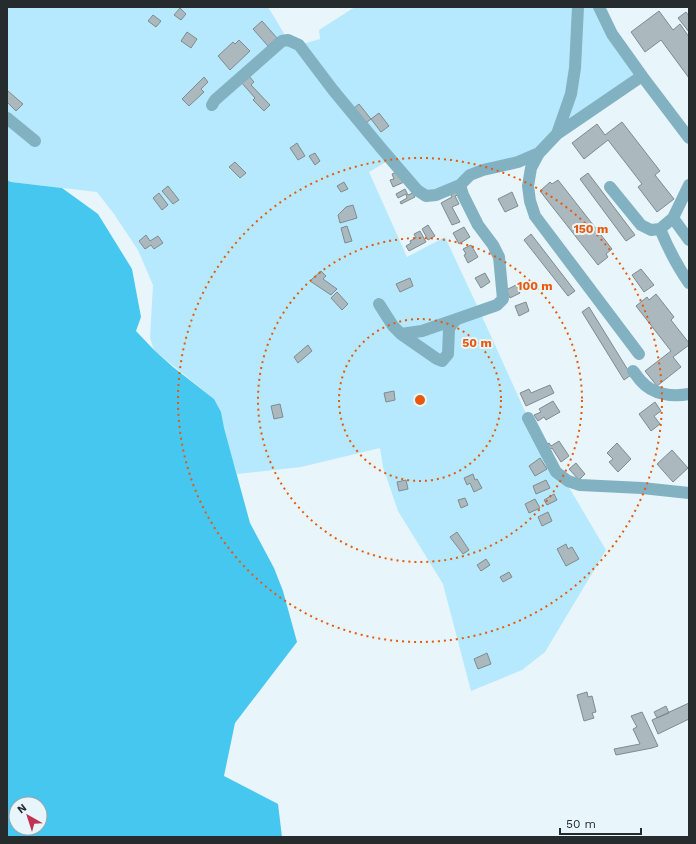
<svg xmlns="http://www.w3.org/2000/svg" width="696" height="844" font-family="'Work Sans',sans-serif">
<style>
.green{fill:#b6e9fd}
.forest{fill:#46c7f0;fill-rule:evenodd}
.building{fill:#abb8bd;stroke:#7f8b90}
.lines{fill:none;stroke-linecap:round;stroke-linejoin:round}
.minor{stroke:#82b1c2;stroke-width:12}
.ring{fill:none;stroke:#e8590c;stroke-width:2;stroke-dasharray:2 4}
.centre{fill:#e8590c;stroke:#e8f5fa;stroke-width:2}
.ring-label{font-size:12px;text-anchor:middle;font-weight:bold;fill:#e8590c;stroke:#e8f5fa;stroke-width:4;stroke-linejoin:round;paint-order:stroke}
</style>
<rect width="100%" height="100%" fill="#e8f5fa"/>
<path class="green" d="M7 7H268L288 40 299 45 320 39 319 30 355 7H599L642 76 539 153 426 196 391 159 369 172 407 257 445 237 480 312 528 418 606 550 545 652 522 670 471 691 443 584 398 511 383 467 380 448 301 467 237 474 214 399 154 350 150 338 153 285 138 250 114 214 97 192 11 182 7 180Z"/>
<path class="forest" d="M7 180 11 182 62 188 98 214 132 269 141 317 136 331 154 350 173 367 214 399 221 412 224 428 250 523 274 568 283 591 297 642 235 723 224 776 278 804 282 837H7ZM16 804H40V828H16Z"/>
<path class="building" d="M180 8 186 14 181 20 174 15Z
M659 11 673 30 680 24 689 37V78L661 40 645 52 631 32Z
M686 12 689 16V32L678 18Z
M153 15 161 21 156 27 148 21Z
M262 21 277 38 268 46 253 29Z
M187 32 197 39 191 48 181 41Z
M239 40 250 51 230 70 218 56 233 42 235 44Z
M248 75 254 82 251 85 270 105 264 111 253 100 255 98 241 82Z
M204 77 208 82 201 89 204 92 189 106 182 99Z
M8 91 23 104 16 111 7 102V92Z
M359 104 371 119 366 123 354 108Z
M379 113 389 126 381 132 371 119Z
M622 122 660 171 655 175 674 199 657 212 638 187 642 184 608 140 584 159 572 143 597 124 605 135Z
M297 143 305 156 298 160 290 148Z
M315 153 320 161 315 165 309 156Z
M235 162 246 173 240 178 229 167Z
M399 171 404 182 393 187 390 180 394 179 392 174Z
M588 173 635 235 626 241 580 179Z
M558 180 612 249 606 254 608 257 598 265 540 191 550 182 552 184Z
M344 182 348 189 341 192 337 186Z
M168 186 179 200 173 204 162 191Z
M405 189 408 195 413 193 415 197 401 204 400 202 407 198 406 194 398 198 396 194Z
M456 189 458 195 455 196 459 204 452 207 460 222 452 225 441 203 452 197 450 192Z
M512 192 518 206 505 212 498 199Z
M159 193 168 205 162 210 153 198Z
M353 205 357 218 340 223 338 215 346 207Z
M428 225 435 236 428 240 422 229Z
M347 226 352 241 345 243 341 228Z
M464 227 470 237 459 244 453 233Z
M420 231 426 242 409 251 406 246 411 243 410 241 416 238 414 234Z
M531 234 575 291 568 296 524 240Z
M146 235 150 241 158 236 163 243 154 249 151 245 145 249 139 241Z
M471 245 478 257 468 263 464 255 466 254 463 249Z
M641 269 654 285 644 292 632 275Z
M321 271 326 276 323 279 337 289 331 295 310 281Z
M485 273 490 282 481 288 475 278Z
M410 278 413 286 400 292 396 284Z
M516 285 520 293 510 298 506 290Z
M337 292 348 304 342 310 331 298Z
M656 294 674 317 671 320 689 343V345L673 357 681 367 657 386 645 371 671 351 636 306 647 297 649 300Z
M526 302 529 311 519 316 515 306Z
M589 307 631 375 624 380 582 312Z
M308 345 312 351 298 363 294 357Z
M550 385 554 393 526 406 520 393 529 389 531 393Z
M394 391 395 400 386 402 384 393Z
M553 401 560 412 546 420 544 417 538 421 534 415 541 412 539 409Z
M655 402 661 411 654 416 660 424 651 431 639 414Z
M280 404 283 417 274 419 271 406Z
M559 441 569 456 561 462 552 448 548 451 544 447 549 443 551 446Z
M617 443 631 459 618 472 609 462 613 459 607 453Z
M672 450 688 468 673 482 657 464Z
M540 458 547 469 535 476 529 466Z
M576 463 585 474 579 480 569 469Z
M473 474 475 480 477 479 482 488 474 492 470 483 467 485 464 478Z
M406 480 408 489 399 491 397 482Z
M546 480 550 488 536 494 533 486Z
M554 494 557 500 547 505 544 500Z
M465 498 468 505 461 508 458 500Z
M535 499 540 508 529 513 525 504Z
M548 512 552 521 542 526 538 517Z
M457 532 469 550 463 554 450 537Z
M566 544 568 549 572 547 579 559 566 566 557 549Z
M486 559 490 565 481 571 477 565Z
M509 572 512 577 503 582 500 577Z
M487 653 491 664 478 669 474 659Z
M587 692 588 697 592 696 596 712 592 713 594 718 584 721 577 695Z
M689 703V719L658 734 652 720Z
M666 706 669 713 657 718 654 712Z
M642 712 658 746 652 748 616 755 614 749 640 744 633 729 637 727 631 716Z"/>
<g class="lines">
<path class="minor" d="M599 7 612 34 642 76 557 134 539 153 531 168 528 186 530 201 535 216 639 354
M642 76 689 138
M212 105 215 100 282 41 288 40 299 45 333 90 381 148 417 190 426 196 436 195 460 185 470 175 483 170 518 162 539 153
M7 118 35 141
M557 134 571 94 575 68 578 7
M610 187 641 225 651 230 660 229 673 218 689 185
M673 218 689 240
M660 229C668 248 677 266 689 283
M379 304 393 326 401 334 437 359 442 361 448 354 449 329 452 324 457 319 497 305 503 299 499 257 493 245 478 225 463 195 460 185
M401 334 422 331 457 319
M633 371C636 374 638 378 641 381 653 395 673 397 689 394
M528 418 556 472 568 481 580 485 642 488 689 493"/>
</g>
<g class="ring">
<circle cx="420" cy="400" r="81"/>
<circle cx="420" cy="400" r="162"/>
<circle cx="420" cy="400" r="242"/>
</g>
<circle cx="420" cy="400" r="6" class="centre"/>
<g class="ring-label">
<text x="591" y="233">150 m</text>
<text x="535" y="290">100 m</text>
<text x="477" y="347">50 m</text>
</g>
<rect width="696" height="844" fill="none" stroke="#262b2d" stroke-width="16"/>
<g transform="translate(28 816) rotate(321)"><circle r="19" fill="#e8f5fa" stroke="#9aa4a8"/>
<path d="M0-3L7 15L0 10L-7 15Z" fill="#c23251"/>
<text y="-6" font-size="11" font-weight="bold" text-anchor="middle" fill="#262b2d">N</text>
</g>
<path d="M560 828v6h81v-6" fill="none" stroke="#262b2d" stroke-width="2"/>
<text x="566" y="828" font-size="12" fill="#262b2d" stroke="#e8f5fa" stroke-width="3" paint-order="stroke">50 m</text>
</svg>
